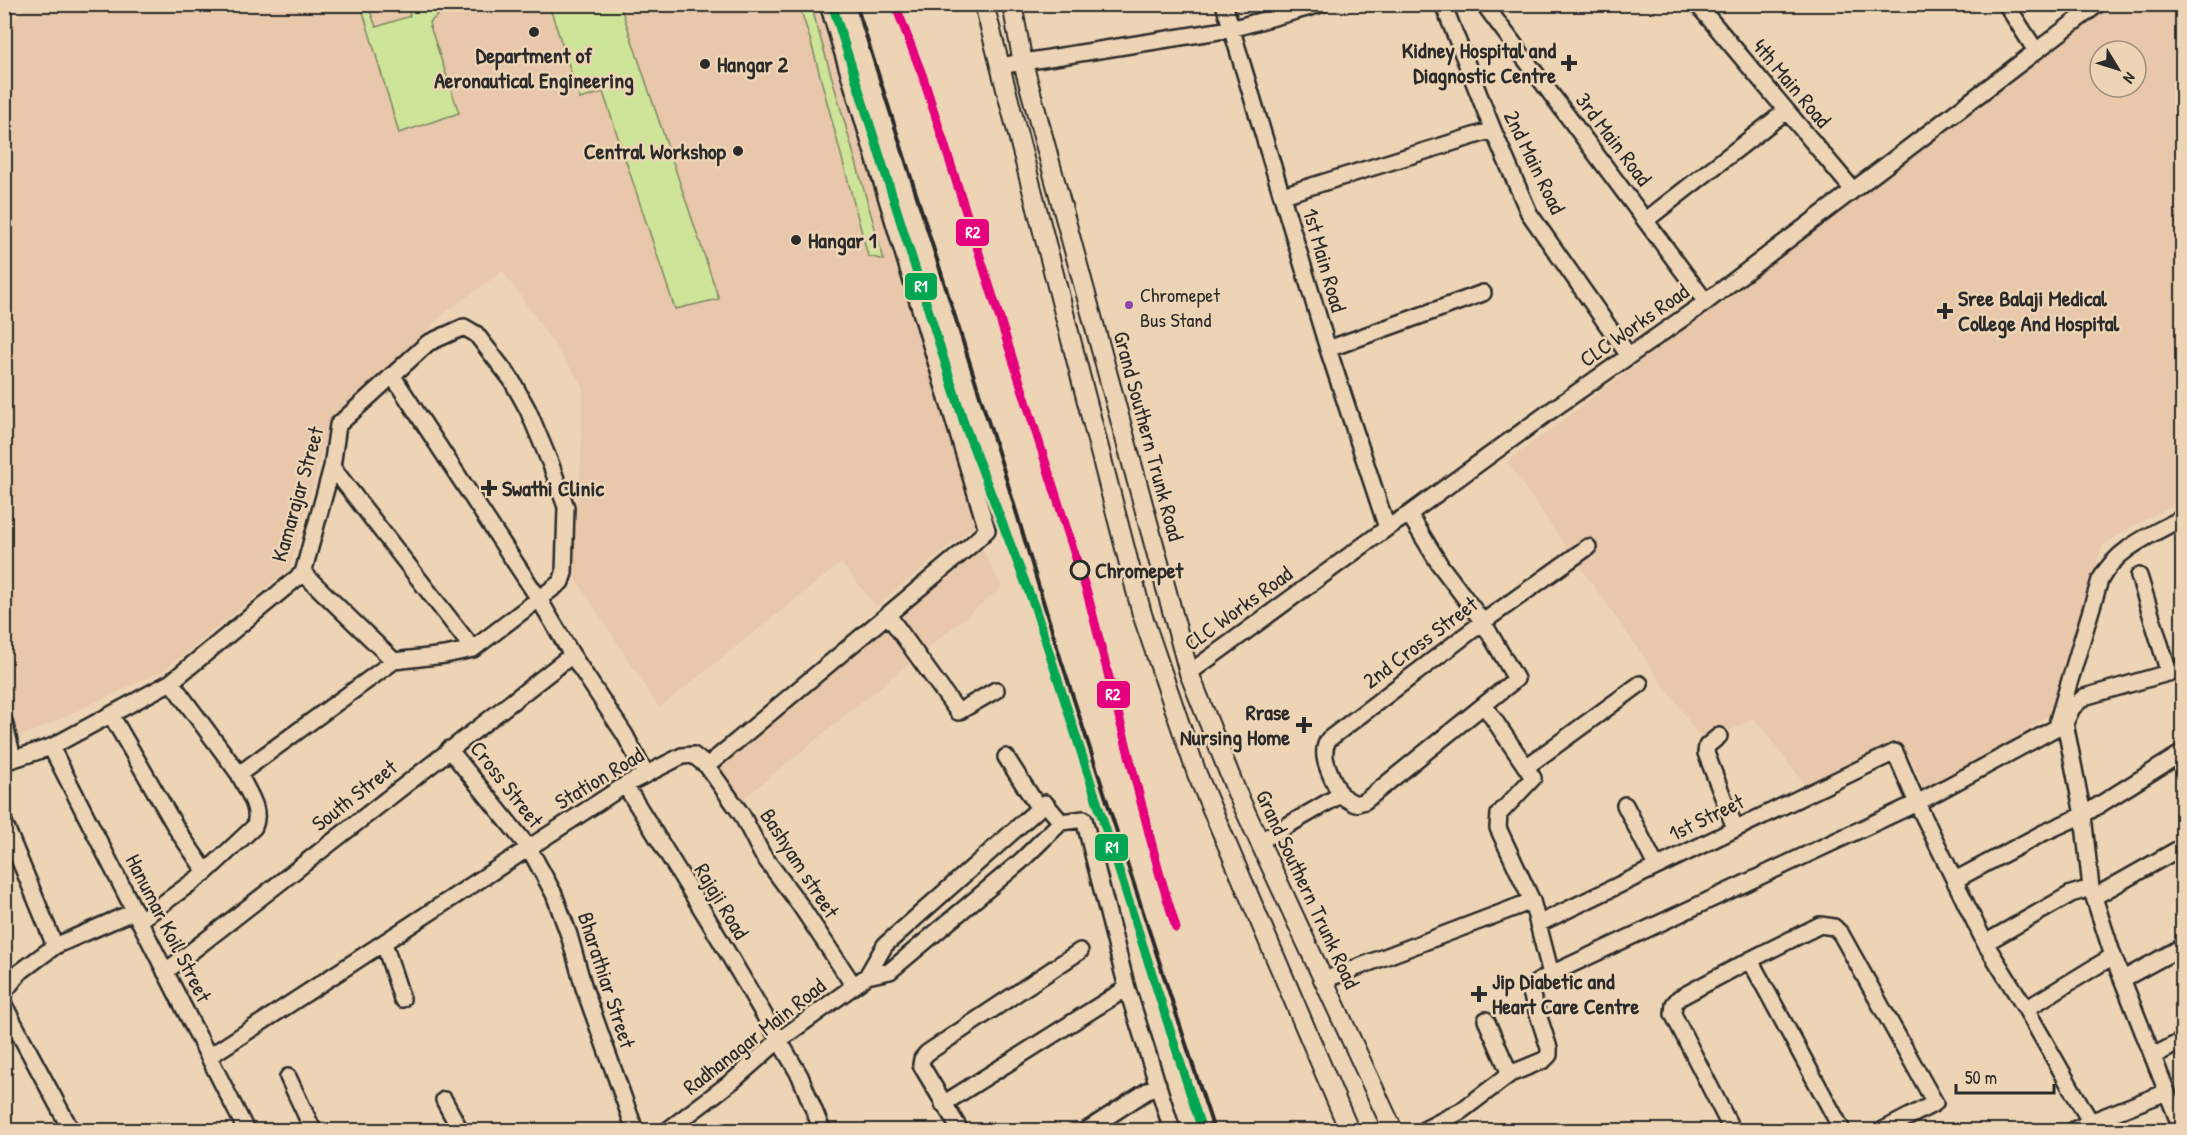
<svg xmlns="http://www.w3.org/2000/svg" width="2187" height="1135" font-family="'Patrick Hand',sans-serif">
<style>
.built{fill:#e8c7aa;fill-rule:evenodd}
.green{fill:#cee499;stroke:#7c8862;stroke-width:1.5}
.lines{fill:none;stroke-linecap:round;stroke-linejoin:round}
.minor-casing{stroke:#2b2b2b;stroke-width:20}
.major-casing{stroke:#2b2b2b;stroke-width:22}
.minor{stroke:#edd4b5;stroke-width:15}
.major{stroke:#edd4b5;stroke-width:18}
.rail{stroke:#2b2b2b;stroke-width:4}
.rail-1-casing{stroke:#edd4b5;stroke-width:14}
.rail-2-casing{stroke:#edd4b5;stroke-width:14}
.rail-1{stroke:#00a651;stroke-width:9}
.rail-2{stroke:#e5007d;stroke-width:9}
.poi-dot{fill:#2b2b2b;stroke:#edd4b5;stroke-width:2}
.bus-dot{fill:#8e44ad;stroke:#edd4b5;stroke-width:2}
.stop-dot{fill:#edd4b5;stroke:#2b2b2b;stroke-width:3}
.labels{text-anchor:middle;stroke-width:5;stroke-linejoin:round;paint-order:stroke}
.bus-label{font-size:20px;fill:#2b2b2b;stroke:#edd4b5;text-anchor:start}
.poi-label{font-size:22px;font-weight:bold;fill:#2b2b2b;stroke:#edd4b5;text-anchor:start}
.street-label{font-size:22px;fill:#2b2b2b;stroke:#edd4b5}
.stop-label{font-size:22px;font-weight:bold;fill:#2b2b2b;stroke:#edd4b5;text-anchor:start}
.line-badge{stroke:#edd4b5;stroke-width:2}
.badge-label{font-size:16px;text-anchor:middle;font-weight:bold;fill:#fff}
</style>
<rect width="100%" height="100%" fill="#edd4b5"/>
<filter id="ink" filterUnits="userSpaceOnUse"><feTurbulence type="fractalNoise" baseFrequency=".0167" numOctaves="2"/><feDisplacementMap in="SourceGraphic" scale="12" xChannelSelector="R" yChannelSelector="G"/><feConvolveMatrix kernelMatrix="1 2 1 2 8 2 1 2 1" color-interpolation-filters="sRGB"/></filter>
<g filter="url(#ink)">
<path class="built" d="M31 4 817 5 978 523 876 606 841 563 659 708 571 571 581 460 583 386 503 271 448 310 330 421 290 568 166 669 39 729 17 737 4 691V35L19 14Z
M2114 5H2182V500L2133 526 2102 546 2053 712 1928 797 1910 756 1807 787 1754 718 1705 744 1507 462ZM2100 51H2136V87H2100Z
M980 545 1002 587 742 800 711 768Z"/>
<path class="green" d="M361 5H368L376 27 410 16 407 5H435L438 15 429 23 459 113 399 133Z
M549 5H620L719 299 675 309 603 92 580 99Z
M799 5H811L884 260 868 256 811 42Z"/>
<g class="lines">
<defs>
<path id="minor" d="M1224 4 1328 349 1387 528
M1443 4 1493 130 1529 213 1629 356
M1484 4 1706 302
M1697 4 1853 190
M2006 4 2036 51
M999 66 1231 29 1321 4
M1283 195 1493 130
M1646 220 1786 111
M1328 349 1483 293
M392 375 539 599 572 655 625 735 646 775
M332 467 473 649
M2139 576 2169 673
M888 615 958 712 996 690
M1189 673 1387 528 1409 514 1549 412 1706 302 2098 4
M171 682 239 774 394 661
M1484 705 1526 767 1640 684
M111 715 178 831 206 872
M2058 720 2100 580C2117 548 2151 535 2182 518
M4 721 13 758
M1719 736 1707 746 1706 753 1735 828
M51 747 246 1130
M449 749 529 848 554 894 569 935 584 988 635 1130
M1006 757 1038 807
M4 762 51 747 171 682 303 573 332 467 338 425 428 343 464 327 476 334 511 379 528 410 551 465 566 507 564 573 561 582 473 649 445 655 394 661 303 573
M707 766 742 815 762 854 800 905 854 986
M1526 767 1533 778 1499 814 1498 828 1532 901 1551 974
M625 785 706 916 800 1076 822 1130
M1340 795 1355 804 1365 801 1516 679 1483 622 1440 565 1409 514
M1340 795C1333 778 1317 755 1329 739L1483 622 1588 547
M1625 805 1656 866
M4 822 55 946
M1061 822 1084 819 1127 988 1172 1130
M1259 842 1340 795
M1955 880 2043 833 2083 815 2182 753
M2094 897 2182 847
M139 921 206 872 254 827C262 809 247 791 239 774
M1538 924 1895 752 1917 803 1985 943 2026 1009 2095 1130
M384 943 402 999
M1985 943 2071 894 2091 888
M165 972 572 655
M2123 979 2182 947
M1324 980 1532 901
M4 992 20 972 55 946 135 911
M4 1005 71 1130
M2026 1009 2113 956
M1486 1020 1510 1074
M210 1056 625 785 682 756 693 755 707 766 971 545 987 530 828 4
M2153 1056 2182 1041
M288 1077 313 1130
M444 1100 460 1130
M943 1104 1127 988
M668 1130 735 1079 778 1041 854 986 867 976 885 945 1045 803 1061 822 1021 861 890 971 867 976
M960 1130 921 1065 922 1059 927 1053 1080 951
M1087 1130 1158 1084
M1424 1130 1461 1111 1510 1074 1544 1060 1549 1055V1048L1531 993 1536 983 1551 974 1917 803 2065 723
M1732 1130 1673 1014 1674 1004 1679 998 1750 960
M1842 1130 1750 960 1820 925 1834 927 1841 934 1935 1103 1883 1130
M2074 1130 2090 1122 2167 1092
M2182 1130 2113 956 2091 888 2083 815 2065 723 2072 708 2084 697 2182 669"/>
<path id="major" d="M984 4 1142 614 1197 774 1349 1130
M1012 4 1023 63 1189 673 1237 793 1393 1130"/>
</defs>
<use href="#minor" class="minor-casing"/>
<use href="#major" class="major-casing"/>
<use href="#minor" class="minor"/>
<use href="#major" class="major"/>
<path class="rail" d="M832 4 965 426 1035 608 1202 1130
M856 4 1003 468 1060 657 1214 1130"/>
<defs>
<path id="rail-1" d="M832 4 965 426 1035 608 1202 1130"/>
<path id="rail-2" d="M895 4 923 77 1088 596 1159 872 1176 928"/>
</defs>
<use href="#rail-1" class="rail-1-casing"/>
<use href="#rail-2" class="rail-2-casing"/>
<use href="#rail-1" class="rail-1"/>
<use href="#rail-2" class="rail-2"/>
</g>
</g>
<g class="poi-dot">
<circle cx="534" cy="32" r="6"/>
<path d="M1566 54h6v6h6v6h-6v6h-6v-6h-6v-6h6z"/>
<circle cx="705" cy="64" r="6"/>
<circle cx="738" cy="151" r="6"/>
<circle cx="796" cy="240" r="6"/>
<path d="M1942 302h6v6h6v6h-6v6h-6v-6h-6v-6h6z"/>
<path d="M486 479h6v6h6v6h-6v6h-6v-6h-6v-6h6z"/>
<path d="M1301 716h6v6h6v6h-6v6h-6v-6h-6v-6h6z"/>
<path d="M1476 985h6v6h6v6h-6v6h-6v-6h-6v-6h6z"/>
</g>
<circle class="bus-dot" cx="1129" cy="305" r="5"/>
<circle class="stop-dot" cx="1080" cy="570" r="9"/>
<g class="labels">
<g class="bus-label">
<text x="1140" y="302">Chromepet<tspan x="1140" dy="25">Bus Stand</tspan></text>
</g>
<g class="poi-label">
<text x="1556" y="58" text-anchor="end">Kidney Hospital and<tspan x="1556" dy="25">Diagnostic Centre</tspan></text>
<text x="534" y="63" text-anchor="middle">Department of<tspan x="534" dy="25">Aeronautical Engineering</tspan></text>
<text x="717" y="72">Hangar 2</text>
<text x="726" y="159" text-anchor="end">Central Workshop</text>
<text x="808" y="248">Hangar 1</text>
<text x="1958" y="306">Sree Balaji Medical<tspan x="1958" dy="25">College And Hospital</tspan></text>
<text x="502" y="496">Swathi Clinic</text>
<text x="1290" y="720" text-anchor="end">Rrase<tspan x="1290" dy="25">Nursing Home</tspan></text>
<text x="1492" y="989">Jip Diabetic and<tspan x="1492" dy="25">Heart Care Centre</tspan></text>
</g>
<g class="street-label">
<text transform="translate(1792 83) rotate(50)" y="8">4th Main Road</text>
<text transform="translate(1614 139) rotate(53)" y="8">3rd Main Road</text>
<text transform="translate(1535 162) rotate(64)" y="8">2nd Main Road</text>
<text transform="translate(1325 260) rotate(74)" y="8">1st Main Road</text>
<text transform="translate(1634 325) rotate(-35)" y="8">CLC Works Road</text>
<text transform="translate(1149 436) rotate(75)" y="8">Grand Southern Trunk Road</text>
<text transform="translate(297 494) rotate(-74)" y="8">Kamarajar Street</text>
<text transform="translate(1238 608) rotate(-36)" y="8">CLC Works Road</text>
<text transform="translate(1420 642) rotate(-37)" y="8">2nd Cross Street</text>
<text transform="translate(599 778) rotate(-31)" y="8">Station Road</text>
<text transform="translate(507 784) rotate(52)" y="8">Cross Street</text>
<text transform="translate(354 795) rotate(-38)" y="8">South Street</text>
<text transform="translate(1706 817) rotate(-26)" y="8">1st Street</text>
<text transform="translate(800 863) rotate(57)" y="8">Bashyam street</text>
<text transform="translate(1308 889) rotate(65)" y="8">Grand Southern Trunk Road</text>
<text transform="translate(722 901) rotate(59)" y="8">Rajaji Road</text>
<text transform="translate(169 928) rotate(63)" y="8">Hanumar Koil Street</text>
<text transform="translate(607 980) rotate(72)" y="8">Bharathiar Street</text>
<text transform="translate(754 1036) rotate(-38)" y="8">Radhanagar Main Road</text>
</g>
<g class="stop-label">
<text x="1095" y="578">Chromepet</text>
</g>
</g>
<g class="line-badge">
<rect x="955" y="218" width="35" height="29" rx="6" fill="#e5007d"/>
<rect x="904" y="272" width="34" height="29" rx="6" fill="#00a651"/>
<rect x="1096" y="680" width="35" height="29" rx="6" fill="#e5007d"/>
<rect x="1094" y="833" width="35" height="29" rx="6" fill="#00a651"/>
</g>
<g class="badge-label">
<text x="973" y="238">R2</text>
<text x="921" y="292">R1</text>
<text x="1113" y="700">R2</text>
<text x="1112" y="853">R1</text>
</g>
<rect width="2187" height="1135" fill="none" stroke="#edd4b5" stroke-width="24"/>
<rect x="12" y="12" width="2163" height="1111" fill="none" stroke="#2b2b2b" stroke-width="2" filter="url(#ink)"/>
<g transform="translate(2118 69) rotate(128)"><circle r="28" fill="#edd4b5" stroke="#9f907e" stroke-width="1.5"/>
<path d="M0-4.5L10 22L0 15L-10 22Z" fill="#2b2b2b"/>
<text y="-9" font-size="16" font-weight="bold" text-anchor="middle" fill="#2b2b2b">N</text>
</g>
<path d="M1956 1084v9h98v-9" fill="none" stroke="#2b2b2b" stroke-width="3"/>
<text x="1965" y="1084" font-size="18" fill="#2b2b2b" stroke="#edd4b5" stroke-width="4.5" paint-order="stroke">50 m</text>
</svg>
